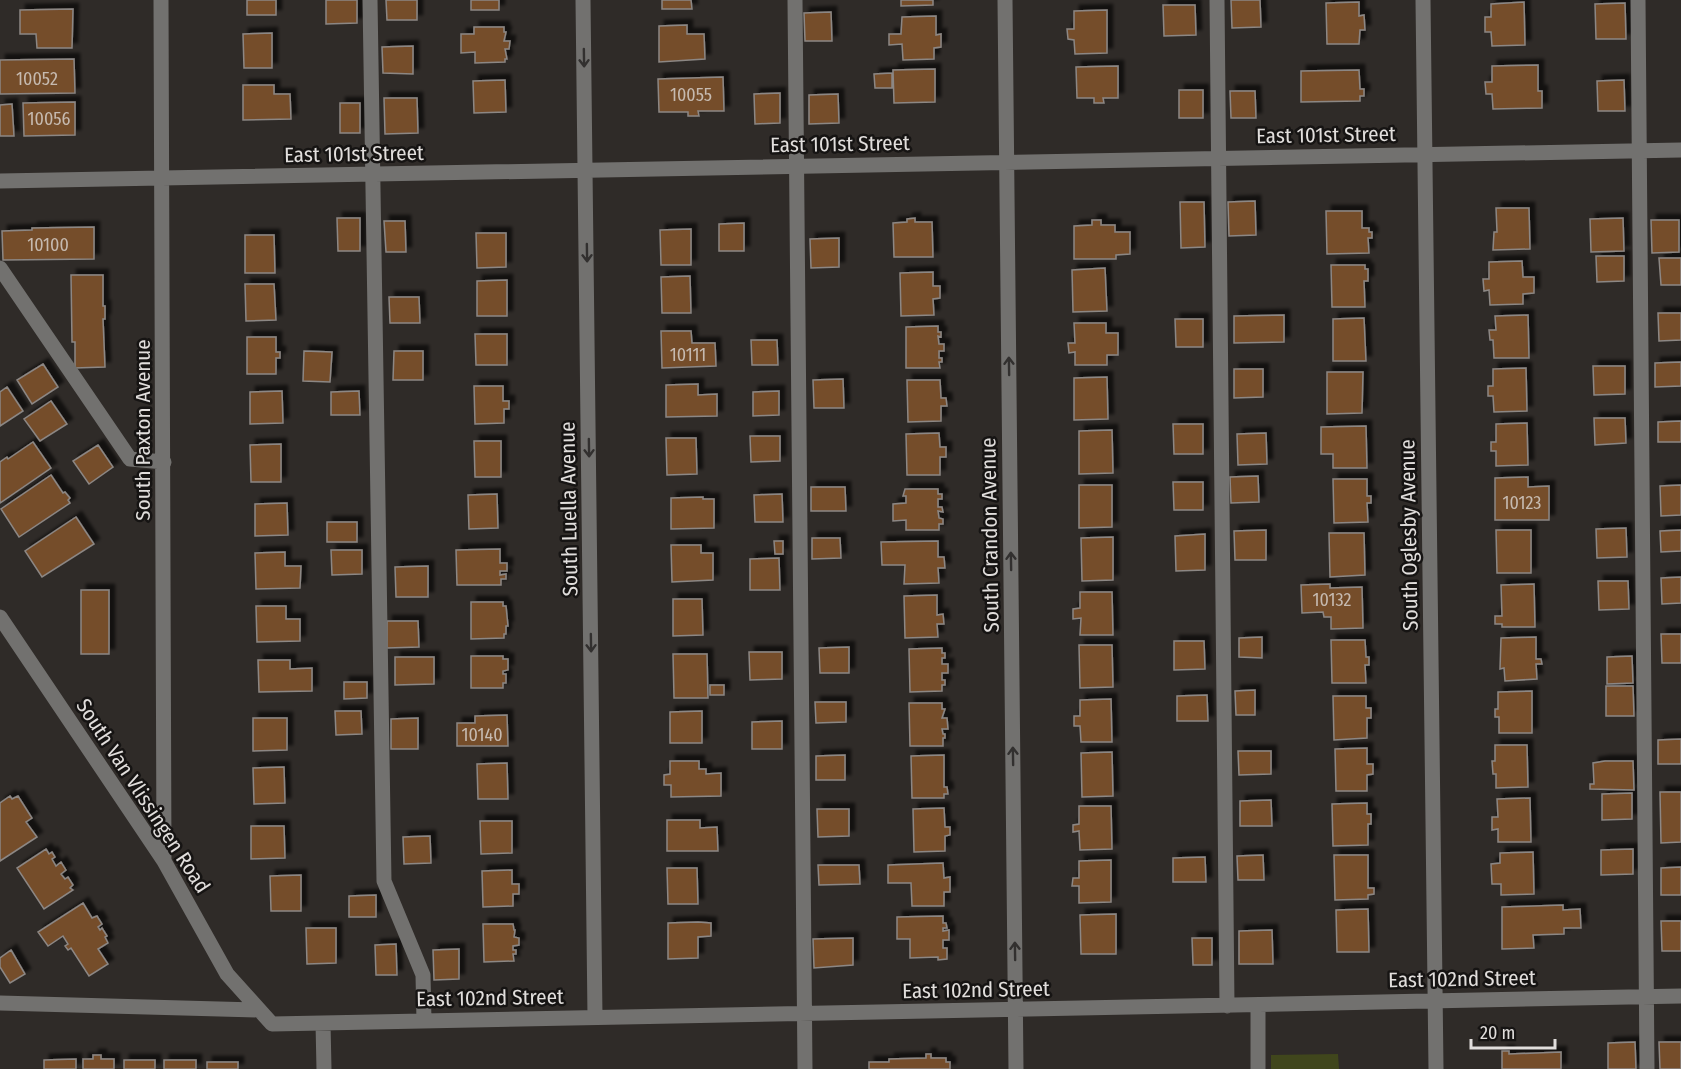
<svg xmlns="http://www.w3.org/2000/svg" width="1681" height="1069" font-family="'Fira Sans Condensed',sans-serif">
<style>
.green{fill:#40461c}
.building{fill:#754d2c;stroke:#8c8784;stroke-width:1.5;filter:url(#shadow)}
.lines{fill:none;stroke-linecap:round;stroke-linejoin:round}
.minor{stroke:#72716f;stroke-width:15}
.oneway{stroke:#32302f}
.labels{text-anchor:middle;stroke-width:5;stroke-linejoin:round;paint-order:stroke}
.number-label{font-size:18px;fill:#c6bab0}
.street-label{font-size:21px;fill:#e1dedc;stroke:#161413}
</style>
<defs>
<filter id="shadow"><feDropShadow dx="5.5" dy="-5.5" stdDeviation="1.5" flood-color="#0009"/></filter>
</defs>
<rect width="100%" height="100%" fill="#2f2b28"/>
<path class="green" d="M1338 1054 1339 1069H1271V1055Z"/>
<path class="building" d="M247 0H276V15H247Z
M326 0H357V23L326 24Z
M386 0H417V20H387Z
M471 0H499V10H471Z
M662 0H691L692 9H662Z
M901 0H933V5L901 6Z
M1231 0H1260L1261 27 1232 28Z
M1359 2V16L1364 15 1365 30H1360L1359 44H1327L1326 3Z
M1524 2 1525 45 1492 46 1491 32H1485V17H1491V4Z
M1625 3 1626 39H1596L1595 4Z
M1163 5H1195L1196 35 1164 36Z
M73 9 72 48H37L36 34H20V10Z
M1107 10V53L1075 54 1074 40 1068 39 1067 29H1074V11Z
M831 12 832 41H805L804 13Z
M936 16V35L941 34V47L934 48V59L903 60 902 44 889 45V34H901L902 17Z
M687 25V34H704L705 59 659 62V26Z
M474 27H504V32H506L504 41H510L509 49H505L507 59H505V62L475 63V52L461 53V34H474Z
M272 33V68H244L243 34Z
M413 46V74L383 73 382 47Z
M74 59 75 93 0 94V60Z
M1538 65V91H1542V108L1493 109 1492 94H1486L1485 82H1492V66Z
M1118 66V98H1103L1104 103H1094V98H1077L1076 67Z
M935 69V102L894 103 893 70Z
M1359 70 1360 89H1364V96H1360V101L1301 102V71Z
M892 73V88H875L874 74Z
M723 77 724 111H698L699 116H688V112H659L658 79Z
M505 80 506 112 474 113 473 81Z
M1624 80 1625 111H1598L1597 81Z
M243 85H274V94H290L291 119 243 120Z
M1179 90H1203V118H1179Z
M1230 91H1255L1256 118H1231Z
M780 93V123L755 124 754 94Z
M838 94 839 123 809 124V95Z
M384 98H417L418 133 385 134Z
M75 102V135L24 136 23 103Z
M340 103H360V133H340Z
M12 104 14 136H0V105Z
M1255 201 1256 235 1229 236 1228 202Z
M1180 202H1204L1205 247 1181 248Z
M1496 208H1529L1530 249 1493 250 1494 232H1497Z
M1326 211H1362V228H1369V232H1372V238H1368L1369 253 1327 254Z
M337 218H360V251H338Z
M915 218V222H932L933 257H894L893 223 907 222V219Z
M1623 218 1624 251 1591 252 1590 219Z
M1092 220H1101V225H1115V232H1130V254L1116 255V259H1074V226L1092 225Z
M1651 220H1679V252L1652 253Z
M384 221H405L406 252H386Z
M744 223V251H719V224Z
M94 227V259L3 260 2 231 32 230V228Z
M691 229V265H661L660 230Z
M476 233H506V267L477 268Z
M245 235H274L275 273H245Z
M839 238V267L811 268 810 239Z
M1596 256H1624V281L1597 282Z
M1659 258H1681V285H1661Z
M1522 261 1523 277H1534V293L1523 294V304L1490 305 1489 290 1484 291 1483 279H1489V262Z
M1331 265H1365V269H1368V281H1364L1365 307H1332Z
M1105 268 1107 311 1073 312 1072 270Z
M933 272V286H940V298L933 299 934 315 901 316 900 273Z
M71 275H103V306H105V319H103L105 367 75 368V342H72Z
M690 276 691 313H662L661 277Z
M507 280V316H477V281Z
M245 284H274L276 320 246 321Z
M389 297H419L420 323H390Z
M1658 313H1681V340L1659 341Z
M1284 315V342L1234 343V316Z
M1528 315 1529 358H1494L1493 340H1490L1489 330H1496L1495 316Z
M1364 318 1366 361H1333V319Z
M1175 319H1203V347H1176Z
M1074 323H1106V333H1118V355H1107V365H1075V352L1069 353 1068 343H1075Z
M938 326V332H941V337L938 336 939 344H944V351H939V358H942V362H939L940 368H906V327Z
M661 331H691L692 343H715L716 366 662 368Z
M475 334H507V365H476Z
M247 337H276V352H280V358H276V374H247Z
M751 340H777L778 365H752Z
M304 351 332 352 330 382 303 381Z
M394 351H423V380H393Z
M1681 362V386L1655 387V363Z
M43 364 58 387 32 404 17 380Z
M1593 366H1625V394L1594 395Z
M1526 368 1527 411 1494 412 1493 396H1488V386H1493V369Z
M1234 369H1263V397L1234 398Z
M1327 372H1363L1362 413 1327 414Z
M1107 377 1108 419 1074 420V378Z
M843 379 844 408H814L813 380Z
M907 380H940L941 398H946L947 406H941V421L908 422Z
M698 384V395L717 394V416L666 417V385Z
M474 386H503V401H509V409H504V423L475 424Z
M7 387 23 411 0 426V392Z
M282 391 283 423 250 424V392Z
M359 391 360 415H331V392Z
M779 391V415L753 416V392Z
M51 401 67 424 40 441 24 419Z
M1594 418H1625L1626 443 1595 445Z
M1681 421V442H1658V422Z
M1527 423 1528 465 1496 466V451H1491V442H1496V424Z
M1173 424H1203V454H1174Z
M1366 426 1367 468H1333V454H1321V427Z
M1112 430 1113 473 1079 474V431Z
M939 433 940 447H946V457H940V475H907L906 434Z
M1266 433 1267 464 1238 465 1237 434Z
M750 436H780V461L751 462Z
M666 438H696L697 474 667 475Z
M474 441H501V477H475Z
M33 442 51 468 0 503V462L7 457 8 459Z
M281 444V482H251L250 445Z
M98 445 113 467 89 484 73 461Z
M51 475 63 493 65 492 70 498 68 500 70 503 19 537 1 509Z
M1258 476 1259 502 1231 503 1230 477Z
M1528 477V487L1549 486V520H1495V478Z
M1333 479H1367V496H1371V503H1367L1368 522 1334 523Z
M1173 482H1203V510H1174Z
M1079 485H1112V527L1079 528Z
M1681 485V515L1661 516 1660 486Z
M811 487H845L846 511H811Z
M905 489H938V494H942V499H938V507H942L943 512 938 511 939 518 943 519V524H939V530H906V520L893 521V504L906 503V496H903Z
M497 494 498 528 469 529 468 495Z
M782 494 783 522H755L754 495Z
M703 497V499H714V528L671 529V498Z
M287 503 288 535 255 536V504Z
M76 517 94 544 42 577 25 551Z
M327 522H357V542H327Z
M1626 528 1627 557 1597 558 1596 529Z
M1266 530V560H1235L1234 531Z
M1496 530H1531V573H1497Z
M1681 530V551L1661 552 1660 531Z
M1329 533H1364L1365 575 1330 577Z
M1205 534V570L1176 571 1175 536Z
M1113 537V580L1082 581 1081 538Z
M812 538H840L841 558 812 559Z
M774 541H783V554H775Z
M938 541V557H944L945 568H938L939 583 904 584 905 565H882L881 542Z
M671 545H701V553H713V580L672 582Z
M500 549V563H507V571H500V575L506 574V579H501V585H457L456 550Z
M331 550H362V574L332 575Z
M285 552V566H301L300 588 256 589 255 553Z
M779 558 780 590H750V559Z
M428 566V597H396L395 567Z
M1681 577V603L1662 604 1661 578Z
M1598 581H1628L1629 609 1599 610Z
M1330 584V588L1362 587 1363 628 1331 629V617H1324L1323 612 1302 613 1301 585Z
M1534 584 1535 627H1502V624H1495V616H1502L1501 585Z
M81 590H109V654H81Z
M1080 592H1112L1113 635H1080L1081 618 1073 619V609L1080 608Z
M937 595V615L943 614 944 624H937L938 637 905 638 904 596Z
M673 599H702L703 635 673 636Z
M471 602H503V606H506L508 626H506V634H504V638L471 639Z
M256 606H286V619H300V641L257 642Z
M387 621H418L419 647 387 648Z
M1661 634H1681V663H1662Z
M1262 637V658L1239 657V638Z
M1536 637V659H1541L1542 664H1536L1537 679 1505 681 1504 668 1500 669 1501 638Z
M1331 640H1365L1366 657H1369V665H1365L1366 683H1332Z
M1174 641H1204L1205 669 1174 670Z
M1079 645H1112L1113 687 1080 688Z
M849 647V673H820L819 648Z
M942 648V653H945V658H942V664H948V673H942V680H945V685H942V691L910 692 909 649Z
M749 652H782V679L750 680Z
M673 654H707L708 698H674Z
M471 656H503V659H508V670L503 671V674H506V683H503V688H471Z
M1632 656 1633 683 1607 684V657Z
M395 657H434V684L395 685Z
M258 660H290V669L312 668V691L259 692Z
M344 682H367V698L344 699Z
M710 685H724V695H710Z
M1606 686H1633L1634 716H1606Z
M1255 690V715H1236L1235 691Z
M1532 691V733H1499V717H1495V709H1498V692Z
M1207 695 1208 721H1177V696Z
M1333 696H1366V708H1371V718H1367V738L1334 740Z
M1111 699 1112 742H1081L1080 726H1074V716H1080V700Z
M815 702H846V722L816 723Z
M909 703H942V709H945L942 718H947L948 729H942L943 734H945V738H943V746H910Z
M335 711H361L362 734 336 735Z
M702 711V743H670V712Z
M507 715 508 746H457V723H475V716Z
M253 718H287V750L253 751Z
M418 718V749H391V719Z
M782 721V749H752V722Z
M1681 739V764H1658V740Z
M1495 745H1527L1528 787 1496 788V774H1493L1492 761H1495Z
M1367 748V764H1373V774L1367 775V791H1336L1335 749Z
M1238 751H1271V774L1239 775Z
M1112 752 1113 796 1082 797 1081 753Z
M845 755V780H816V756Z
M944 755V787H947L948 794H944V798H912L911 756Z
M670 761H699V769H706V774L721 773V796L671 797V785H664V775L670 774Z
M1605 761H1633L1634 790 1590 789V784H1594L1593 763Z
M507 763 508 799H478L477 764Z
M284 767 285 803 254 804 253 768Z
M1660 792H1681V842L1661 843Z
M1632 793V819L1602 820V794Z
M10 796 12 799 18 796 32 818 26 822 37 837 0 861V803Z
M1530 798 1531 842H1498V829L1492 830V817H1498L1497 799Z
M1271 800 1272 826H1240V801Z
M1367 803V814H1371V824H1368V845L1333 846 1332 804Z
M1079 806H1111L1112 849 1080 850 1079 831 1073 832V825L1079 824Z
M944 808 945 827H950V835L945 836V851L914 852 913 809Z
M817 809H849V836L818 837Z
M667 820H700V828L717 827 718 851H667Z
M480 821H512V853L481 854Z
M251 826H284L285 858 251 859Z
M430 836 431 863 404 864 403 837Z
M46 849 49 854 52 852 55 857 52 859 56 866 61 862 66 870 61 874 65 879 68 877 73 885 70 888 73 890 44 909 17 868Z
M1633 849V874L1601 875V850Z
M1533 852 1534 894 1501 895V884H1492L1491 864 1500 863V853Z
M1263 855 1264 880H1238L1237 856Z
M1334 855H1368V888H1374V894L1368 895V899L1335 900Z
M1205 857 1206 882H1173V858Z
M1111 860V902L1079 903V886H1072L1073 878H1079V861Z
M943 863 944 878 950 877V892H944V906H912L911 883H888V865Z
M818 865H859L860 884 819 885Z
M1681 867V895H1661V868Z
M667 868H697L698 904H668Z
M512 870V884H519V894H513V906L483 907 482 871Z
M301 875V911H271L270 876Z
M376 895V917H349V896Z
M83 903 92 918 97 916 102 924 98 927 100 930 102 928 107 936 105 937 108 943 98 949 108 964 89 976 71 948 68 950 65 946 68 944 63 936 48 946 38 932Z
M1563 905V910L1580 909 1581 928H1564V934L1533 935 1534 948 1502 949V907Z
M1368 909 1369 952H1337L1336 910Z
M1116 914V954H1081L1080 915Z
M943 916V923H946L947 928H943V931L949 930V940H943V948H947V959L938 960V957L910 958V939H897V917Z
M1661 921H1681V951H1662Z
M698 922 711 923V936L698 937V958L668 959V923Z
M483 924H513L514 930H515L514 937 519 938V945L513 946V950H516V954H513L514 961 484 962Z
M306 928H336V963L307 964Z
M1272 930 1273 964H1239V931Z
M853 938V965L814 968 813 939Z
M1192 938H1212V965H1193Z
M396 944 397 975H376L375 945Z
M459 949V979L434 980 433 950Z
M11 950 25 974 10 983 0 967V958Z
M1635 1042 1636 1069H1608V1043Z
M1659 1042H1681V1069H1660Z
M1502 1051H1509V1054L1561 1052V1069H1502Z
M926 1054H931V1058H946V1062H950V1069H869V1062H889V1059L926 1058Z
M93 1055H101V1059H114V1069H83V1059H93Z
M76 1059V1069H44V1060Z
M124 1060H155V1069H124Z
M164 1060H196V1069H164Z
M207 1062H238V1069H207Z"/>
<g class="lines">
<path class="minor" d="M161 0 164 861
M370 0 384 881 423 975 424 1021
M583 0 595 1017
M795 0 805 1069
M1005 0 1016 1069
M1217 0 1227 1006
M1423 0 1436 1069
M1638 0 1647 1069
M0 181 1681 150
M0 268 130 459 164 462
M0 617 164 861 227 974 272 1024 1681 996
M0 1003 259 1010
M1258 1005V1069
M323 1023 324 1069"/>
</g>
<defs><path id="oneway-shaft" d="M-6 0H5M1.5-3L5.5 0L1.5 3" fill="none" stroke-width="1.6" stroke-linecap="round" stroke-linejoin="round" transform="scale(1.5)"/></defs>
<g class="oneway">
<use href="#oneway-shaft" transform="translate(584 58) rotate(89)"/>
<use href="#oneway-shaft" transform="translate(587 253) rotate(89)"/>
<use href="#oneway-shaft" transform="translate(1009 366) rotate(-91)"/>
<use href="#oneway-shaft" transform="translate(589 448) rotate(89)"/>
<use href="#oneway-shaft" transform="translate(1011 561) rotate(-91)"/>
<use href="#oneway-shaft" transform="translate(591 643) rotate(89)"/>
<use href="#oneway-shaft" transform="translate(1013 756) rotate(-91)"/>
<use href="#oneway-shaft" transform="translate(1015 951) rotate(-91)"/>
</g>
<g class="labels">
<g class="number-label">
<text x="37" y="85">10052</text>
<text x="691" y="101">10055</text>
<text x="49" y="125">10056</text>
<text x="48" y="251">10100</text>
<text x="688" y="361">10111</text>
<text x="1522" y="509">10123</text>
<text x="1332" y="606">10132</text>
<text x="482" y="741">10140</text>
</g>
<g class="street-label">
<text transform="translate(1326 135) rotate(-1)" y="7">East 101st Street</text>
<text transform="translate(840 144) rotate(-1)" y="7">East 101st Street</text>
<text transform="translate(354 154) rotate(-1)" y="7">East 101st Street</text>
<text transform="translate(143 430) rotate(-90)" y="7">South Paxton Avenue</text>
<text transform="translate(569 509) rotate(-91)" y="7">South Luella Avenue</text>
<text transform="translate(990 535) rotate(-91)" y="7">South Crandon Avenue</text>
<text transform="translate(1409 535) rotate(-91)" y="7">South Oglesby Avenue</text>
<text transform="translate(143 796) rotate(57)" y="7">South Van Vlissingen Road</text>
<text transform="translate(1462 979) rotate(-1)" y="7">East 102nd Street</text>
<text transform="translate(976 990) rotate(-1)" y="7">East 102nd Street</text>
<text transform="translate(490 998) rotate(-1)" y="7">East 102nd Street</text>
</g>
</g>
<path d="M1471 1039v9h84v-9" fill="none" stroke="#e1dedc" stroke-width="3"/>
<text x="1480" y="1039" font-size="18" fill="#e1dedc" stroke="#161413" stroke-width="4.5" paint-order="stroke">20 m</text>
</svg>
